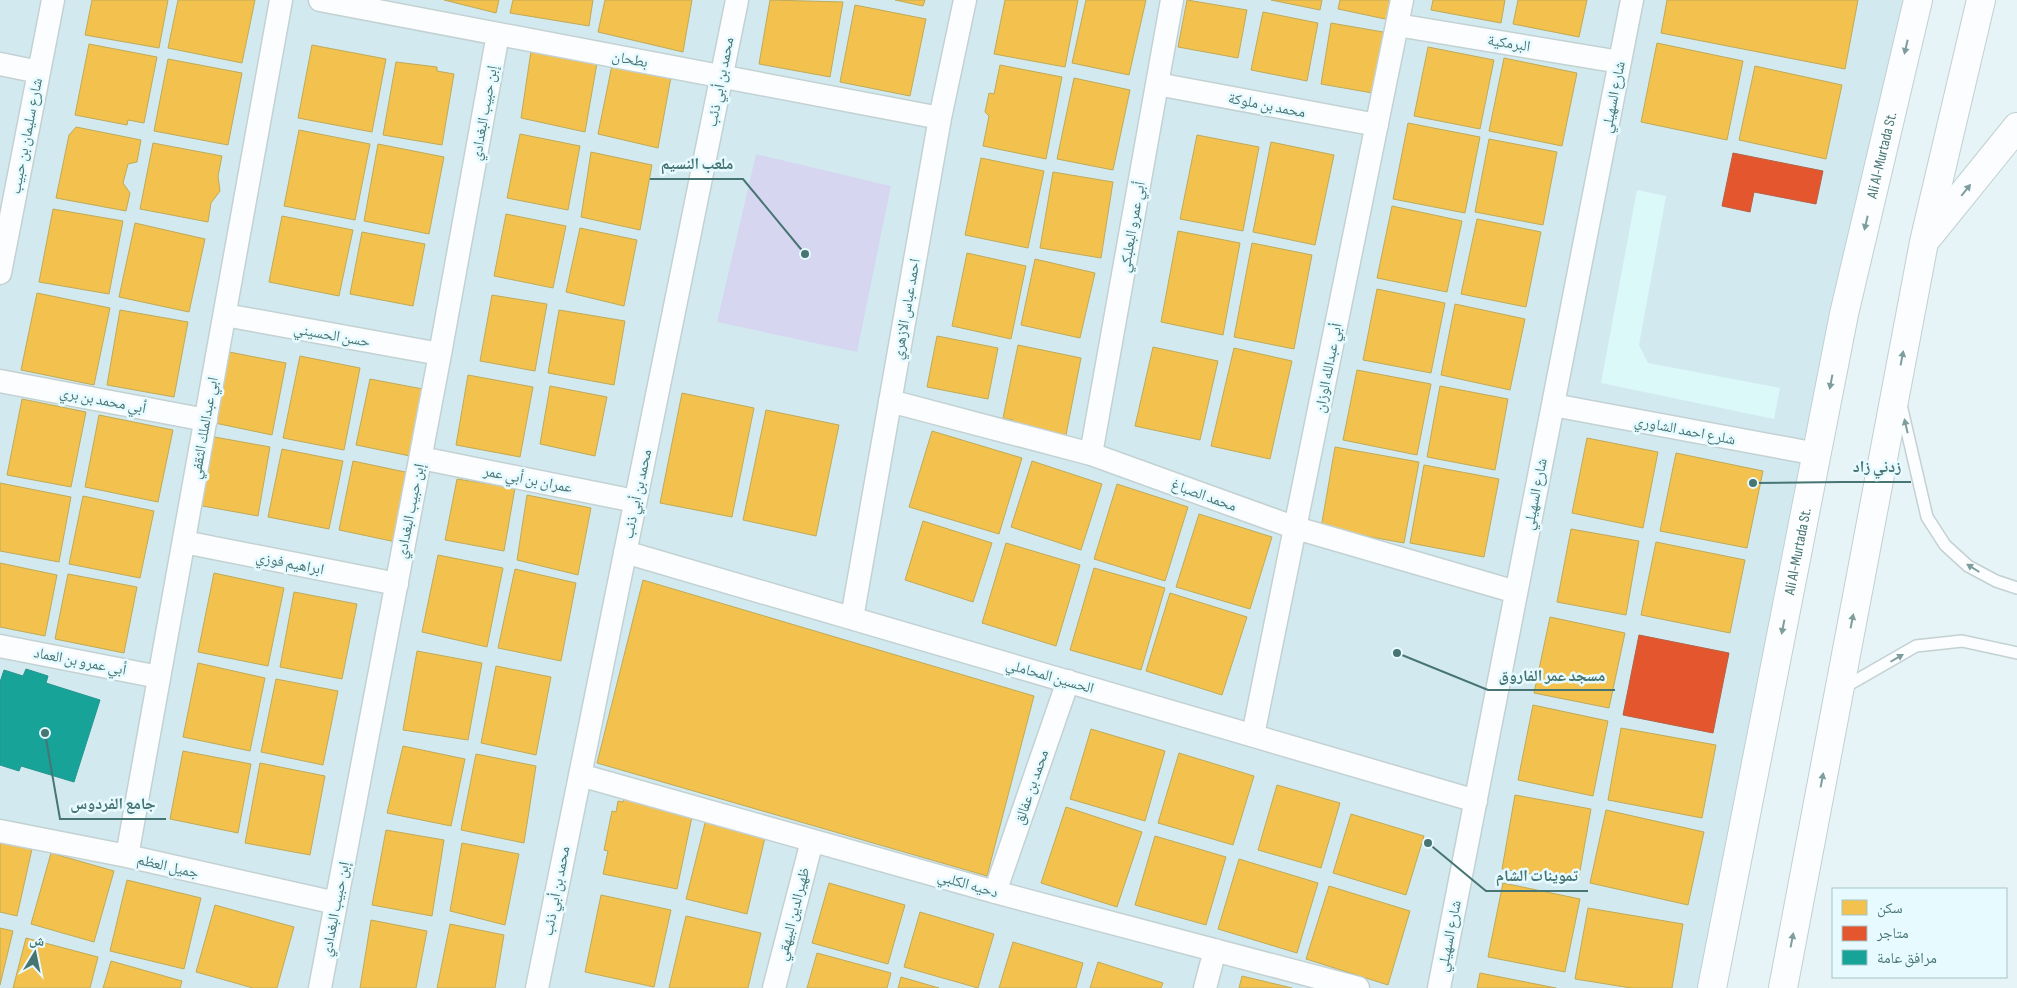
<svg xmlns="http://www.w3.org/2000/svg" width="2017" height="988" font-family="'Sofia Sans Condensed','Noto Naskh Arabic',sans-serif">
<style>
.residential{fill:#d2eaef}
.commercial{fill:#dcf9f9}
.green{fill:#d6d6f0}
.homes{fill:#f2c14e;stroke:#bfaa59}
.shops{fill:#e4572e;stroke:#b56043}
.public{fill:#17a398;stroke:#25958d}
.lines{fill:none;stroke-linecap:round;stroke-linejoin:round}
.lane-casing{stroke:#c3d1d3;stroke-width:14}
.street-casing{stroke:#c3d1d3;stroke-width:25}
.secondary-casing{stroke:#c1d0d3;stroke-width:30}
.lane{stroke:#fbfdfe;stroke-width:11}
.street{stroke:#fbfdfe;stroke-width:22}
.secondary{stroke:#fbfdfe;stroke-width:28}
.oneway{fill:#7d9e9d}
.labels{text-anchor:middle;stroke-width:5;stroke-linejoin:round;paint-order:stroke}
.street-label{font-size:15px;fill:#477573;stroke:#e7faff}
.leader{fill:none;stroke:#477573;stroke-width:2}
.callout-dot{fill:#477573;stroke:#e7faff;stroke-width:2}
.callout-label{font-size:16px;text-anchor:middle;font-weight:bold;fill:#477573;stroke:#e7faff;stroke-width:5;stroke-linejoin:round;paint-order:stroke}
</style>
<rect width="100%" height="100%" fill="#e6f3f7"/>
<path class="residential" d="M0 0H1903L1701 988H0Z"/>
<path class="commercial" d="M1637 190 1666 196 1639 345 1648 363 1780 388 1774 419 1601 383Z"/>
<path class="green" d="M756 154 891 186 857 352 717 322Z"/>
<path class="homes" d="M92 0H168L159 48 85 35Z
M178 0H255L242 63 168 48Z
M444 0H499L496 13Z
M513 0H593L589 26 510 13Z
M605 0H692L683 52 598 32Z
M770 0 843 2 830 77 759 64Z
M895 0H925L923 6Z
M1005 0H1078L1065 67 994 54Z
M1086 0H1146L1129 75 1072 63Z
M1187 0 1247 10 1238 58 1178 47Z
M1271 0H1322L1320 10Z
M1340 0H1394L1390 20 1338 9Z
M1433 0H1505L1501 23 1431 10Z
M1518 0H1587L1579 37 1513 24Z
M1667 0H1858L1845 69 1661 33Z
M855 5 926 19 910 96 840 82Z
M1263 12 1318 23 1307 81 1251 70Z
M1331 23 1389 33 1378 94 1321 84Z
M1657 43 1743 61 1727 140 1641 122Z
M89 44 157 57 144 123 128 120 127 125 75 115Z
M312 45 386 59 372 132 298 118Z
M1428 47 1494 60 1480 129 1414 116Z
M531 51 597 63 585 132 521 118Z
M1504 58 1577 73 1562 146 1489 131Z
M168 59 242 73 228 145 154 131Z
M396 62 437 67V71L454 74 442 145 383 135Z
M612 65 671 77 658 148 598 134Z
M1000 65 1062 77 1046 159 983 146 989 116 985 112 989 93 994 94Z
M1755 66 1842 85 1826 159 1739 140Z
M1074 78 1130 90 1113 170 1057 159Z
M1408 123 1480 137 1465 213 1393 199Z
M76 127 141 140 137 162 128 164 123 183 130 193 126 211 56 198 69 135Z
M299 130 370 144 355 220 284 206Z
M520 134 580 146 568 210 507 198Z
M1197 135 1259 147 1243 231 1180 219Z
M1489 139 1557 152 1543 225 1475 212Z
M1271 142 1334 155 1315 245 1253 232Z
M153 143 222 156 218 176 220 191 211 203 208 222 140 209Z
M378 144 444 157 429 234 364 221Z
M591 152 652 165 640 230 581 217Z
M981 158 1044 171 1028 248 965 235Z
M1053 172 1113 182 1101 258 1040 248Z
M1392 206 1462 221 1447 292 1377 278Z
M53 209 123 221 109 294 39 282Z
M506 214 566 226 553 288 494 276Z
M282 216 353 230 339 296 269 282Z
M1477 219 1541 232 1526 307 1461 294Z
M135 223 205 239 189 312 119 297Z
M580 228 637 240 624 306 566 292Z
M1178 231 1240 243 1223 335 1161 322Z
M362 232 425 244 413 306 350 294Z
M1252 243 1312 255 1294 349 1234 337Z
M967 253 1026 266 1011 339 952 326Z
M1035 259 1095 273 1080 338 1021 325Z
M1377 289 1445 303 1431 373 1363 360Z
M37 293 110 308 94 385 21 370Z
M492 295 547 304 535 371 480 361Z
M1455 304 1525 319 1510 390 1441 375Z
M120 310 188 322 174 397 107 385Z
M559 310 625 321 614 385 548 373Z
M937 336 998 348 988 399 927 387Z
M1018 345 1081 358 1065 440 1012 430 1013 420 1003 418Z
M1153 347 1218 361 1200 440 1135 426Z
M1234 348 1292 361 1270 459 1211 446Z
M224 351 286 363 272 435 210 422Z
M300 356 360 368 344 450 283 438Z
M1357 370 1431 384 1417 455 1343 440Z
M468 375 533 387 520 457 456 445Z
M370 379 428 390 415 457 356 445Z
M550 386 607 397 595 456 540 444Z
M1440 386 1508 399 1495 470 1427 457Z
M682 393 754 408 732 517 660 503Z
M22 399 86 412 71 487 7 475Z
M766 410 839 425 816 536 743 520Z
M99 415 173 430 158 502 85 487Z
M932 431 1022 458 999 534 909 507Z
M209 436 270 447 258 516 197 505Z
M1587 438 1658 452 1643 528 1572 513Z
M1335 447 1419 462 1404 543 1321 528Z
M282 449 343 461 329 529 268 517Z
M1676 453 1763 471 1747 548 1660 531Z
M353 461 410 473 396 542 339 530Z
M1032 461 1102 484 1081 550 1011 527Z
M1424 465 1499 479 1484 557 1410 543Z
M457 479 515 488 504 551 445 540Z
M0 483 71 497 59 562 0 551Z
M1117 484 1188 507 1165 581 1094 559Z
M527 495 591 508 578 575 517 560Z
M83 496 154 511 140 578 69 564Z
M1199 514 1272 537 1250 609 1176 587Z
M923 521 992 543 973 602 905 580Z
M1571 529 1639 541 1626 615 1557 602Z
M1656 542 1745 560 1730 633 1641 615Z
M1006 543 1080 565 1056 646 982 623Z
M438 555 503 568 487 647 422 632Z
M0 563 57 575 45 636 0 627Z
M1094 568 1165 588 1141 670 1070 650Z
M515 569 576 583 561 661 498 648Z
M214 573 284 588 268 666 198 652Z
M68 574 137 587 124 653 55 639Z
M643 580 1034 696 987 876 597 763Z
M294 592 357 604 342 679 280 667Z
M1170 593 1247 617 1222 695 1146 671Z
M1550 617 1625 633 1609 708 1534 693Z
M417 651 482 663 468 740 403 730Z
M198 663 265 678 250 751 183 737Z
M496 666 551 677 536 755 481 743Z
M276 679 338 691 323 765 261 752Z
M1533 705 1608 721 1593 796 1518 780Z
M1621 728 1716 745 1702 818 1608 800Z
M1091 729 1165 751 1145 821 1070 799Z
M403 746 465 759 451 826 387 813Z
M183 751 251 764 238 833 170 819Z
M1179 753 1254 776 1233 845 1158 823Z
M476 754 536 766 524 843 461 830Z
M260 763 325 776 310 855 245 843Z
M1277 785 1340 803 1321 868 1258 850Z
M625 793 694 807 677 889 603 874 608 851 604 850 612 811 616 812 618 801 623 802Z
M1515 795 1591 809 1578 882 1502 869Z
M1066 807 1142 832 1117 907 1041 883Z
M1606 810 1704 832 1688 905 1590 883Z
M1351 814 1424 836 1406 895 1333 873Z
M707 815 767 829 747 914 686 899Z
M386 830 444 840 432 916 372 905Z
M1155 836 1226 857 1206 925 1135 905Z
M0 842 32 849 17 916 0 912Z
M462 843 519 854 505 925 450 911Z
M51 853 114 871 94 942 31 924Z
M1239 859 1318 883 1297 953 1218 929Z
M127 880 201 898 184 969 110 951Z
M829 883 905 905 888 964 812 943Z
M1503 883 1580 899 1565 972 1488 957Z
M1329 886 1410 911 1388 985 1306 959Z
M601 895 671 910 654 987 585 972Z
M215 905 294 927 277 988H253L196 972Z
M1588 908 1683 924 1672 988H1631L1575 979Z
M920 912 994 934 978 988 904 967Z
M686 916 761 933 748 988H669Z
M371 920 427 931 416 988H360Z
M450 924 504 935 495 988H437Z
M0 928 13 931 0 985Z
M26 938 98 957 90 988H13Z
M1013 942 1083 963 1076 988H999Z
M817 953 891 973 887 988H807Z
M111 961 182 981 180 988H103Z
M1098 962 1163 983 1161 988H1090Z
M1480 973 1556 988H1477Z
M1242 976 1292 988H1239Z
M901 977 939 988H898Z"/>
<path class="shops" d="M1733 153 1823 171 1816 204 1754 192 1750 212 1722 206Z
M1639 635 1729 653 1713 733 1623 715Z"/>
<path class="public" d="M26 669 48 676 46 683 100 700 74 782 21 766 19 771 0 765V682L4 670 23 676Z"/>
<g class="lines">
<defs>
<path id="lane" d="M1901 405 1927 517 1945 545 1968 566 1996 581 2017 588
M1843 688 1916 646 1962 641 2017 653"/>
<path id="street" d="M320 0 940 118
M1397 25 1620 62
M0 64 39 72
M1157 84 1377 125
M0 273 53 0
M225 315 440 354
M0 381 206 420
M890 401 1091 454 1296 528 1516 592
M1553 405 1817 454
M1091 454 1172 0
M421 458 635 501
M184 542 397 584
M625 552 1476 801
M852 618 940 118 965 0
M0 646 159 677
M1253 735 1402 0
M580 775 995 892 1358 988
M0 831 127 856 336 903
M127 856 281 0
M995 892 1068 681
M320 988 440 354 498 34
M537 988 737 0
M774 988 812 841
M1205 988 1215 950
M1439 988 1632 0"/>
<g id="secondary">
<path d="M1928 237 2017 127"/>
<path id="s1" d="M1712 988 1844 314 1918 0"/>
<path d="M1783 988 1924 242 1981 0"/>
</g>
</defs>
<use href="#lane" class="lane-casing"/>
<use href="#street" class="street-casing"/>
<use href="#secondary" class="secondary-casing"/>
<use href="#lane" class="lane"/>
<use href="#street" class="street"/>
<use href="#secondary" class="secondary"/>
</g>
<defs><path id="oneway-solid" d="M-6-.8H1V-3.2L6.5 0L1 3.2V.8H-6Z" transform="scale(1.25)"/></defs>
<g class="oneway">
<use href="#oneway-solid" transform="translate(1906 47) rotate(103)"/>
<use href="#oneway-solid" transform="translate(1966 190) rotate(-51)"/>
<use href="#oneway-solid" transform="translate(1866 223) rotate(103)"/>
<use href="#oneway-solid" transform="translate(1902 358) rotate(-79)"/>
<use href="#oneway-solid" transform="translate(1831 382) rotate(101)"/>
<use href="#oneway-solid" transform="translate(1906 426) rotate(-103)"/>
<use href="#oneway-solid" transform="translate(1973 568) rotate(-148)"/>
<use href="#oneway-solid" transform="translate(1852 621) rotate(-79)"/>
<use href="#oneway-solid" transform="translate(1783 627) rotate(101)"/>
<use href="#oneway-solid" transform="translate(1897 658) rotate(-30)"/>
<use href="#oneway-solid" transform="translate(1822 780) rotate(-79)"/>
<use href="#oneway-solid" transform="translate(1792 940) rotate(-79)"/>
</g>
<g class="labels">
<g class="street-label">
<text transform="translate(1509 43) rotate(9)" y="5">البرمكية</text>
<text transform="translate(630 59) rotate(11)" y="5">بطحان</text>
<text transform="translate(720 82) rotate(-79)" y="5">محمد بن أبي ذئب</text>
<text transform="translate(1613 97) rotate(-79)" y="5">شارع السهيلي</text>
<text transform="translate(1267 105) rotate(11)" y="5">محمد بن ملوكة</text>
<text transform="translate(484 113) rotate(-80)" y="5">إبن حبيب البغدادي</text>
<text transform="translate(26 136) rotate(-79)" y="5">شارع سليمان بن حبيب</text>
<text dy="5" stroke="none"><textPath href="#s1" startOffset="850">Ali Al-Murtada St.</textPath></text>
<text transform="translate(1132 227) rotate(-80)" y="5">أبي عمرو البعلبكي</text>
<text transform="translate(906 309) rotate(-80)" y="5">احمد عباس الازهري</text>
<text transform="translate(332 335) rotate(10)" y="5">حسن الحسيني</text>
<text transform="translate(1328 368) rotate(-79)" y="5">أبي عبدالله الوزان</text>
<text transform="translate(103 400) rotate(11)" y="5">أبي محمد بن بري</text>
<text transform="translate(204 428) rotate(-80)" y="5">ابي عبدالملك الثقفي</text>
<text transform="translate(1685 430) rotate(11)" y="5">شلرع احمد الشاوري</text>
<text transform="translate(528 479) rotate(11)" y="5">عمران بن أبي عمر</text>
<text transform="translate(637 494) rotate(-78)" y="5">محمد بن أبي ذئب</text>
<text transform="translate(1535 494) rotate(-79)" y="5">شارع السهيلي</text>
<text transform="translate(1204 495) rotate(20)" y="5">محمد الصباغ</text>
<text transform="translate(410 511) rotate(-79)" y="5">إبن حبيب البغدادي</text>
<text dy="5" stroke="none"><textPath href="#s1" startOffset="445">Ali Al-Murtada St.</textPath></text>
<text transform="translate(290 563) rotate(11)" y="5">ابراهيم فوزي</text>
<text transform="translate(80 661) rotate(11)" y="5">أبي عمرو بن العماد</text>
<text transform="translate(1050 676) rotate(16)" y="5">الحسين المحاملي</text>
<text transform="translate(1031 787) rotate(-71)" y="5">محمد بن عفالق</text>
<text transform="translate(168 866) rotate(13)" y="5">جميل العظم</text>
<text transform="translate(968 884) rotate(16)" y="5">دحيه الكلبي</text>
<text transform="translate(556 891) rotate(-79)" y="5">محمد بن أبي ذئب</text>
<text transform="translate(335 909) rotate(-79)" y="5">إبن حبيب البغدادي</text>
<text transform="translate(793 914) rotate(-76)" y="5">ظهيرالدين البيهقي</text>
<text transform="translate(1449 936) rotate(-79)" y="5">شارع السهيلي</text>
</g>
</g>
<path class="leader" d="M805 254L743 179H650M1753 483L1842 482H1911M1397 653L1488 690H1615M45 733L60 819H166M1428 843L1486 891H1588"/>
<g class="callout-dot">
<circle cx="805" cy="254" r="5"/>
<circle cx="1753" cy="483" r="5"/>
<circle cx="1397" cy="653" r="5"/>
<circle cx="45" cy="733" r="5"/>
<circle cx="1428" cy="843" r="5"/>
</g>
<g class="callout-label">
<text x="697" y="169">ملعب النسيم</text>
<text x="1877" y="472">زدني زاد</text>
<text x="1552" y="681">مسجد عمر الفاروق</text>
<text x="113" y="809">جامع الفردوس</text>
<text x="1537" y="881">تموينات الشام</text>
</g>
<rect x="1832" y="888" width="175" height="90" fill="#e7faff" stroke="#a7c5c7"/>
<rect x="1842" y="900" width="25" height="15" fill="#f2c14e" stroke="#a7c5c7"/>
<text x="1877" y="913" font-size="15" fill="#477573">سكن</text>
<rect x="1842" y="926" width="25" height="15" fill="#e4572e" stroke="#a7c5c7"/>
<text x="1877" y="938" font-size="15" fill="#477573">متاجر</text>
<rect x="1842" y="950" width="25" height="15" fill="#17a398" stroke="#a7c5c7"/>
<text x="1877" y="963" font-size="15" fill="#477573">مرافق عامة</text>
<g transform="translate(35 953) rotate(10)" stroke="#e7faff" stroke-width="4" paint-order="stroke">
<path d="M0-4L9 19L0 12L-9 19Z" fill="#477573"/>
<text y="-8" font-size="14" font-weight="bold" text-anchor="middle" fill="#477573">ش</text>
</g>
</svg>
